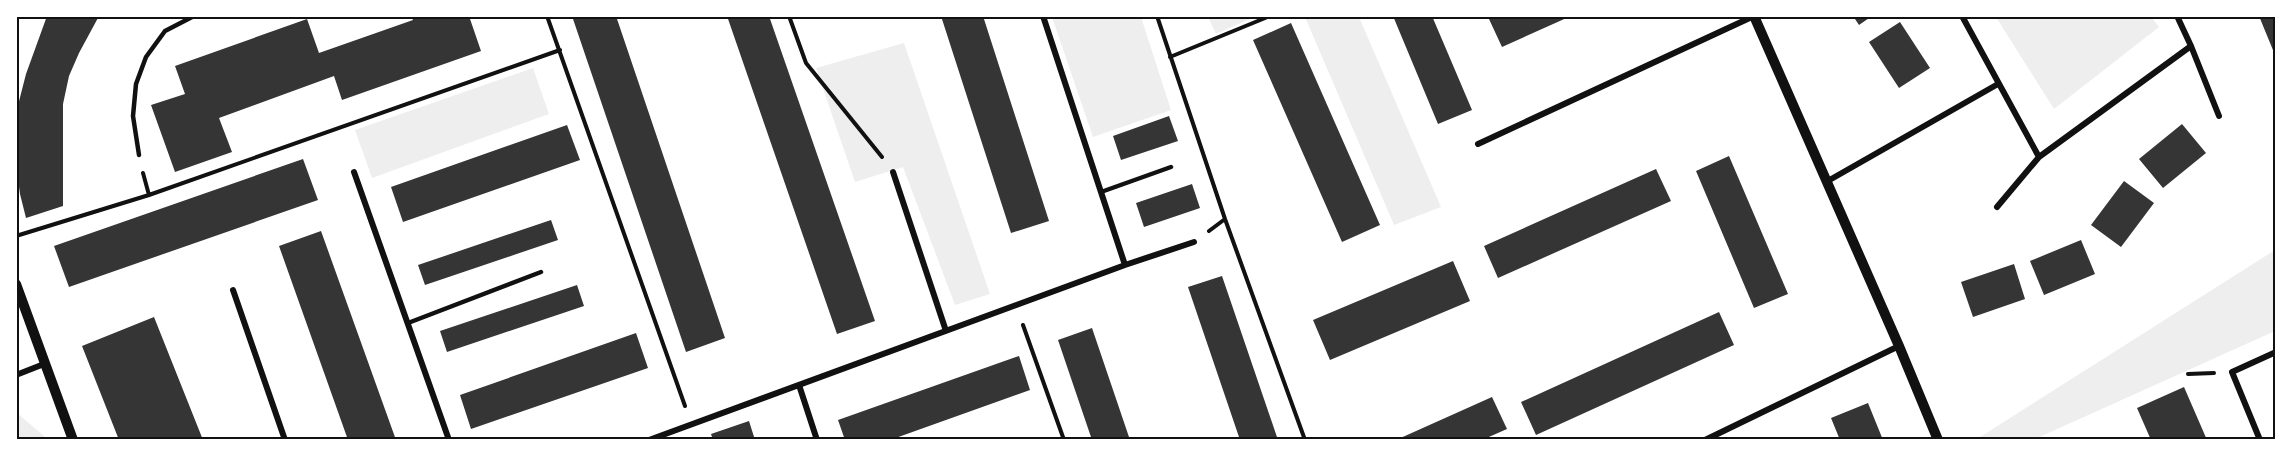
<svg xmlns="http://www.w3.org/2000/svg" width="2292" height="456" font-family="Barlow,sans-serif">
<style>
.green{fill:#eee}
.building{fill:#353535}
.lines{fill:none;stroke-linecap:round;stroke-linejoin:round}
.path{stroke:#111;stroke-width:4}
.service{stroke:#111;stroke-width:4.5}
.minor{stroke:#111;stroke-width:6}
.tertiary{stroke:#111;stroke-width:10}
.neatline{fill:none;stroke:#111;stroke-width:2}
</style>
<rect width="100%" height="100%" fill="#fff"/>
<path class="green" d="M1052 17H1141L1171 110 1093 137Z
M1208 17H1254L1216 34Z
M1305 17H1359L1441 207 1394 225Z
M1996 17H2151L2159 27 2054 109Z
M904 43 990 294 955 305 903 167 855 182 816 68Z
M533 68 549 114 372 178 355 130Z
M2275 250V331L2035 439H1977Z
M17 413 44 436 45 439H17Z"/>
<path class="building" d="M47 16H99L79 53 69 76 63 104V206L26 218 20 194 16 165V113L26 74Z
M411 16H469L481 51 342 100 334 76 219 118 232 152 175 172 151 105 185 94 175 66 307 19 319 53 413 20Z
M572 16H616L725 338 686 352Z
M727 16H769L875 321 837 334Z
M941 16H983L1049 221 1011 233Z
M1393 16H1432L1472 110 1438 124Z
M1496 16H1571L1502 47 1489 19Z
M1853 16H1872L1859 25Z
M2259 16H2276V55H2275Z
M1900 22 1930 68 1899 88 1869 42Z
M1291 23 1380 225 1342 242 1253 40Z
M1169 116 1178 141 1121 160 1113 136Z
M2182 124 2206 153 2163 188 2139 159Z
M567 125 580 160 403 222 391 187Z
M1729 156 1788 294 1754 308 1696 171Z
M303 159 318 200 69 287 54 246Z
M1656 169 1671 201 1498 278 1484 246Z
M2124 181 2154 203 2121 247 2091 225Z
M1192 184 1200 208 1144 227 1136 203Z
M551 220 558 240 425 285 418 265Z
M321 231 396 440H348L279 246Z
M2081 240 2095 274 2044 295 2030 261Z
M1453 261 1470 301 1330 360 1313 320Z
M2014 264 2025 299 1973 317 1961 282Z
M1222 276 1278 440H1240L1188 287Z
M577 285 584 306 447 352 440 331Z
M1719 312 1734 345 1536 435 1521 402Z
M154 317 203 440H119L82 346Z
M1092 328 1130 440H1092L1058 340Z
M636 333 648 368 471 429 460 395Z
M1019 356 1030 390 890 440H845L838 420Z
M2184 387 2207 440H2151L2137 408Z
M1492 397 1507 429 1482 440H1396Z
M1868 403 1883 440H1840L1831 418Z
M749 421 755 440H713L711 434Z"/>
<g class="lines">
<path class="path" d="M547 16 685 406
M789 16 806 63 882 157
M1157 16 1225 219 1305 440
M1170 57 1270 16
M143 173 149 195
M1209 231 1225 219
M16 236 149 195 560 50
M1023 325 1064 440
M2188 374 2214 373"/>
<path class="service" d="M139 155 133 116 136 84 146 57 165 31 194 16
M1101 192 1171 167
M408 323 541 272"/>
<path class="minor" d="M1043 16 1125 265
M1962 16 2039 157
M2177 16 2191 46 2219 116
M1478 144 1754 16
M354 172 449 440
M893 172 946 331
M1826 182 1998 84
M1997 207 2039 157 2191 46
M233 290 285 440
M16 375 44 364
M799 385 817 440
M649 440 1125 265 1194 242
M1705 440 1899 346
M2260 440 2232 372 2276 352"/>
<path class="tertiary" d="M1754 16 1899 346 1938 440
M16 284 73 440"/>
</g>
<rect width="2292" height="456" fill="none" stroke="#ffffff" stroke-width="36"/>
<rect x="18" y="18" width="2256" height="420" class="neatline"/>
</svg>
